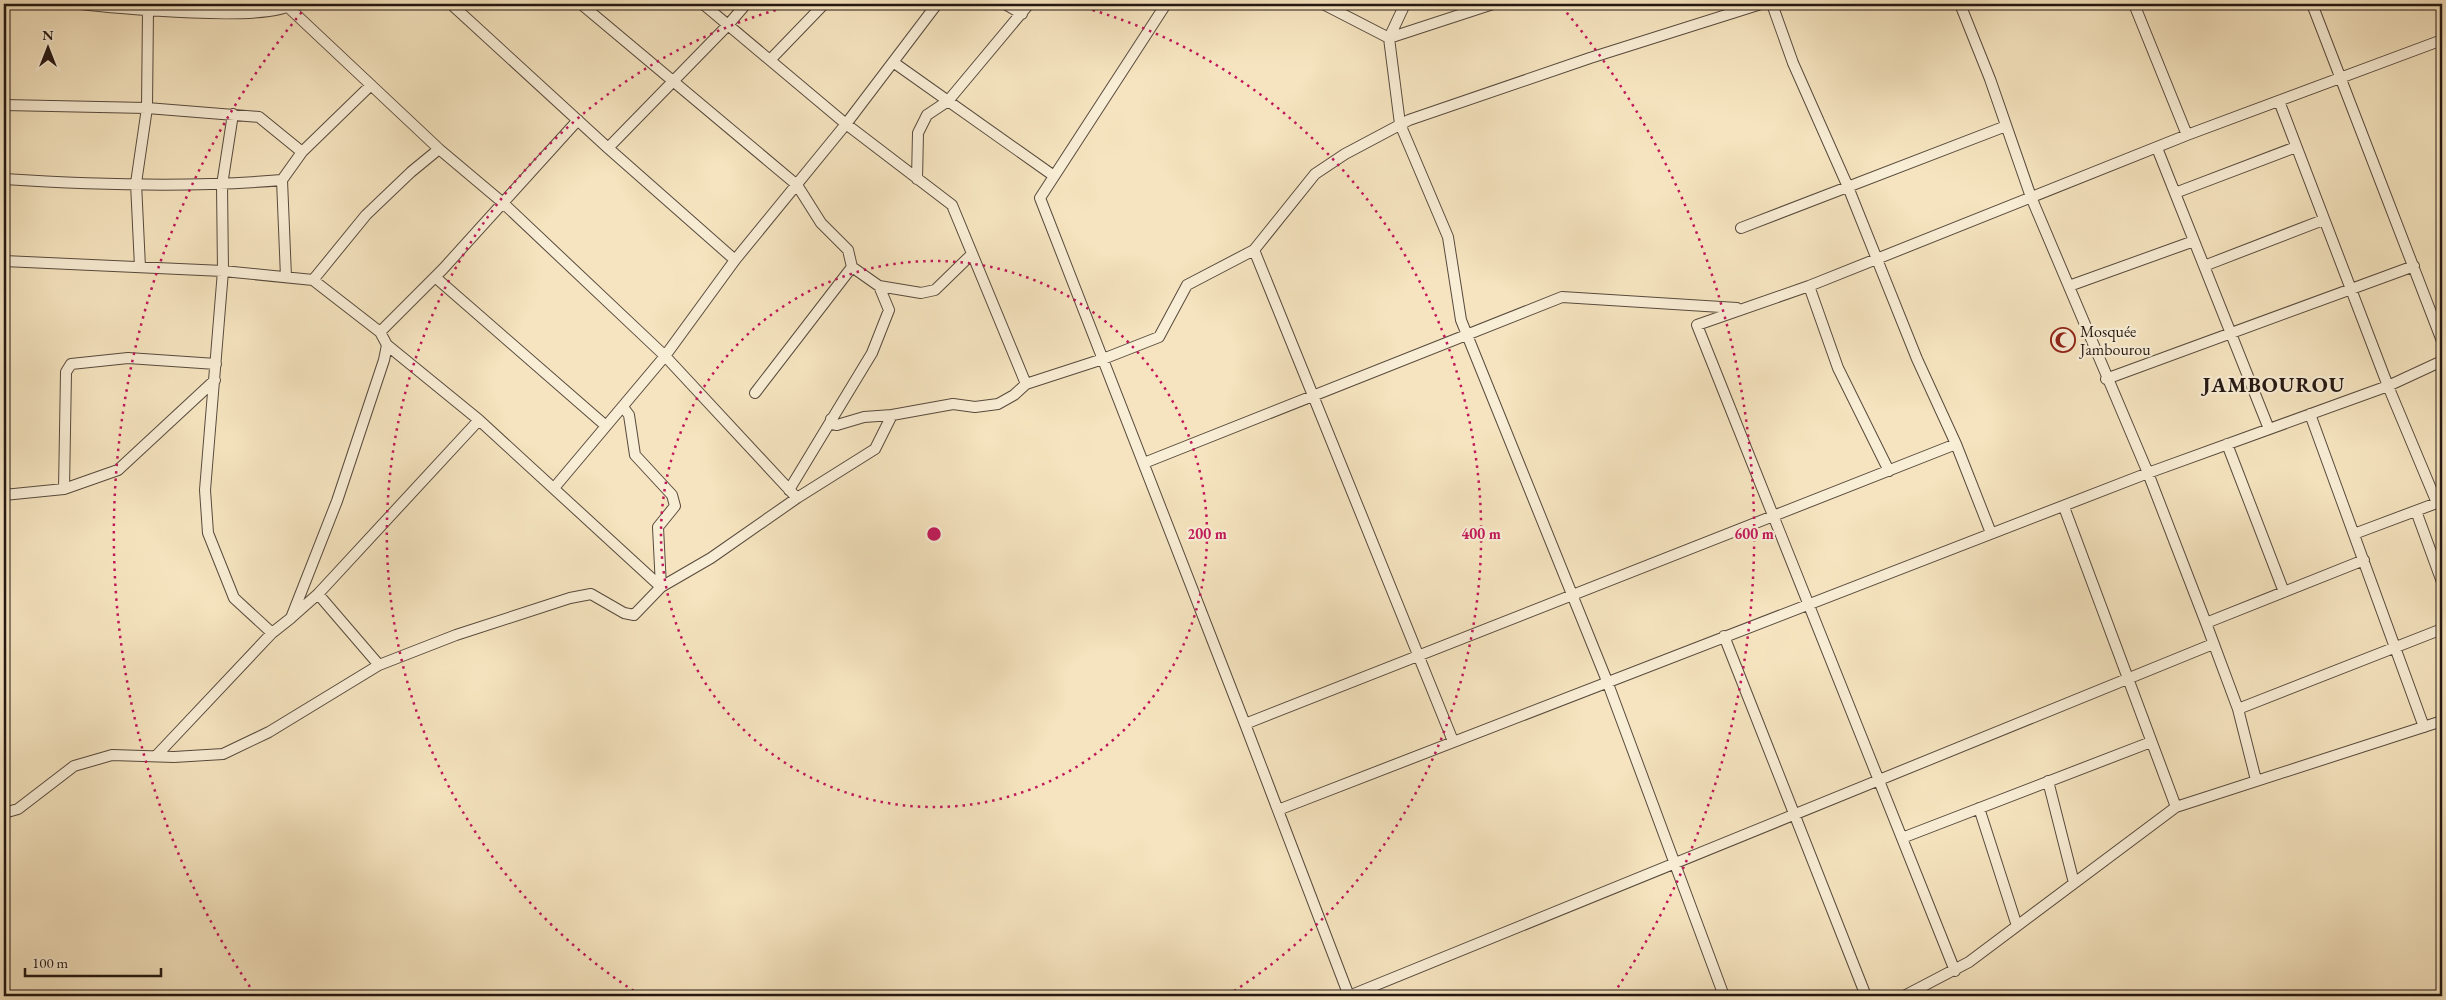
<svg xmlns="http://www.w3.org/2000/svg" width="2446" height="1000" font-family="'EB Garamond',serif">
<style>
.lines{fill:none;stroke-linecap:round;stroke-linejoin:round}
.minor-casing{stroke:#584a3d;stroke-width:12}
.minor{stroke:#f8edd5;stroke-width:10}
.ring{fill:none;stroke:#c2185b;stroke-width:2.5;stroke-dasharray:2.5 5}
.labels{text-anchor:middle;stroke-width:4.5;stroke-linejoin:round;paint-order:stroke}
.poi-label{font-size:16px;fill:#241712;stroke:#f8edd5;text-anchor:start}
.district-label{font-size:21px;font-weight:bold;letter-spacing:1px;fill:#241712;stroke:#f8edd5}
.centre{fill:#c2185b;stroke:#f8edd5;stroke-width:2.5}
.ring-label{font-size:15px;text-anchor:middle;font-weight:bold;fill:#c2185b;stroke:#f8edd5;stroke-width:4.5;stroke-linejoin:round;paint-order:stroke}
</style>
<rect width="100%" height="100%" fill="#f5e4bf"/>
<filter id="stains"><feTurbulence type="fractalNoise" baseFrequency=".004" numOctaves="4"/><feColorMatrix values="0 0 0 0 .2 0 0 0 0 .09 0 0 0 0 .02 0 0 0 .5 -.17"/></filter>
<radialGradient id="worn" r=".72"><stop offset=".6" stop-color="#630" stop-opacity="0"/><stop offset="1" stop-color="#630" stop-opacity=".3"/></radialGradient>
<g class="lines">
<defs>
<path id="minor" d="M81 4C111 8 276 23 291 4
M451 4 608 148 735 260
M581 4 797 185 821 223 848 250 852 267 879 286 921 293 935 290 971 255
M703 4 846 124 952 205 1026 384
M1005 4 1022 14
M1166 4 1040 198 1245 724 1349 996
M1323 4 1389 38 1405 4
M1493 4 1389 38 1400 124 1448 237 1461 320 1607 681 1724 996
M1772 4 1793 63 1848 187 1917 359 1956 444 1991 533
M1960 4 1990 79 2031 197 2148 473 2206 623 2238 709 2256 780
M2134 4 2187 135
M2312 4 2442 341
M288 7 439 149 502 202 665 356 797 498
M770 60 824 4
M893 62 1054 176
M2279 101 2388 386 2437 503
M4 105 147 108 259 117 302 152
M608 148 728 25 746 4
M2157 148 2269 429
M4 179C96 185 190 188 282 180L302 152 371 85
M917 179 918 133 927 115 948 101 1029 4
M282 180 286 277
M2175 193 2296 147
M1741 228 2006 126
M4 261 223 271 313 280 380 332 387 345 479 420 661 587
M2204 266 2323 220
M140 267 136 183 147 108 148 9
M435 277 606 426
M313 280 366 215 411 172 439 149
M1809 286 1838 368 1889 471
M2069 286 2194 241
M380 332 443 269 578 120
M2106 379 2414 266
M755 393 852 267
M623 407 629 415 635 455 672 495 675 506 658 527 661 587
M2310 414 2424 727
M831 419 832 424 837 425 864 417 892 415
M2227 444 2284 592
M1144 463 1562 297 1737 308
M554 488 665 356 735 260 846 124 937 4
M64 489 66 372 71 364 128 358 216 364
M789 490 872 353 889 310 879 286
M4 495 64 489 118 470 215 380
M2064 507 2176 807
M2416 511 2442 582
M2354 534 2442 501
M318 594 379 665
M292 617 318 594 479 420
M2206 623 2364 560
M272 633 291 618 337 501 384 360 387 345
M1724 636 1866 996
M2238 709 2442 629
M1245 724 1956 444
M1453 741 1254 250 1315 174 1345 154 1409 120 1590 58 1761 4
M156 756 272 633 234 598 208 533 205 490 223 271 222 185 233 114
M2048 781 2074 883
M1979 808 2017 926
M1278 810 2148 473 2388 386 2442 361
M4 813 18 809 74 766 112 755 174 757 223 754 269 732 379 665 456 635 570 598 591 594 624 613 634 615 661 587 711 558 797 498 875 449 892 415 953 404 975 407 998 404 1014 395 1026 384 1103 359 1159 337 1187 285 1254 250
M1902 838 2151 742
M1955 971 1697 325 1809 286 2187 135 2442 40
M1349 996 2213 644
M1904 996 1969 962 2176 807 2442 721"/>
</defs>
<use href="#minor" class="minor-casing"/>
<use href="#minor" class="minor"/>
</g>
<g class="ring">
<circle cx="934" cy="534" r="273"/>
<path d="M640 995A547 547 0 0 1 797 4M1071 4A547 547 0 0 1 1228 995"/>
<path d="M254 993A820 820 0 0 1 306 7M1562 7A820 820 0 0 1 1614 993"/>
</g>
<defs>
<symbol id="mosque-ring" viewBox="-11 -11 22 22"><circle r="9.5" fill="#f8edd5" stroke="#8f2418" stroke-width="1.5"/><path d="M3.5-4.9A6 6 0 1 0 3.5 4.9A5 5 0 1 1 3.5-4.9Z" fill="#8f2418"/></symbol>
</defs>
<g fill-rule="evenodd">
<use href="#mosque-ring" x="2049" y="326" width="28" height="28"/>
</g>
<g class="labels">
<g class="poi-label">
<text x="2080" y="337">Mosquée<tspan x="2080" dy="18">Jambourou</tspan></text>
</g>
<g class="district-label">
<text x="2274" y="392">JAMBOUROU</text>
</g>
</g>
<circle cx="934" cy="534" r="8" class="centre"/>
<g class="ring-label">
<text x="1207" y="539">200 m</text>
<text x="1481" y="539">400 m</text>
<text x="1754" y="539">600 m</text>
</g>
<rect width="2446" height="1000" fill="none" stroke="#f5e4bf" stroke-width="20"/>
<rect x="5" y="5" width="2436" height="990" fill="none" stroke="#241712" stroke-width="2.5"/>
<rect x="10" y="10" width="2426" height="980" fill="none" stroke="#241712"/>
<g transform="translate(48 48)" stroke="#f8edd5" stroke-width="4" paint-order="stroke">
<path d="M0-4L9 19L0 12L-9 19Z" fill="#241712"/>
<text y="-8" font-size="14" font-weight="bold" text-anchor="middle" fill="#241712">N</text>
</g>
<path d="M25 968v8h136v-8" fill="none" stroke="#241712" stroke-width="2.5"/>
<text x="32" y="968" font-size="15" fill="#241712" stroke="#f8edd5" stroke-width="4" paint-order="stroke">100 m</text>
<rect width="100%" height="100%" filter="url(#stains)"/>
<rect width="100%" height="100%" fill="url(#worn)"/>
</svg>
